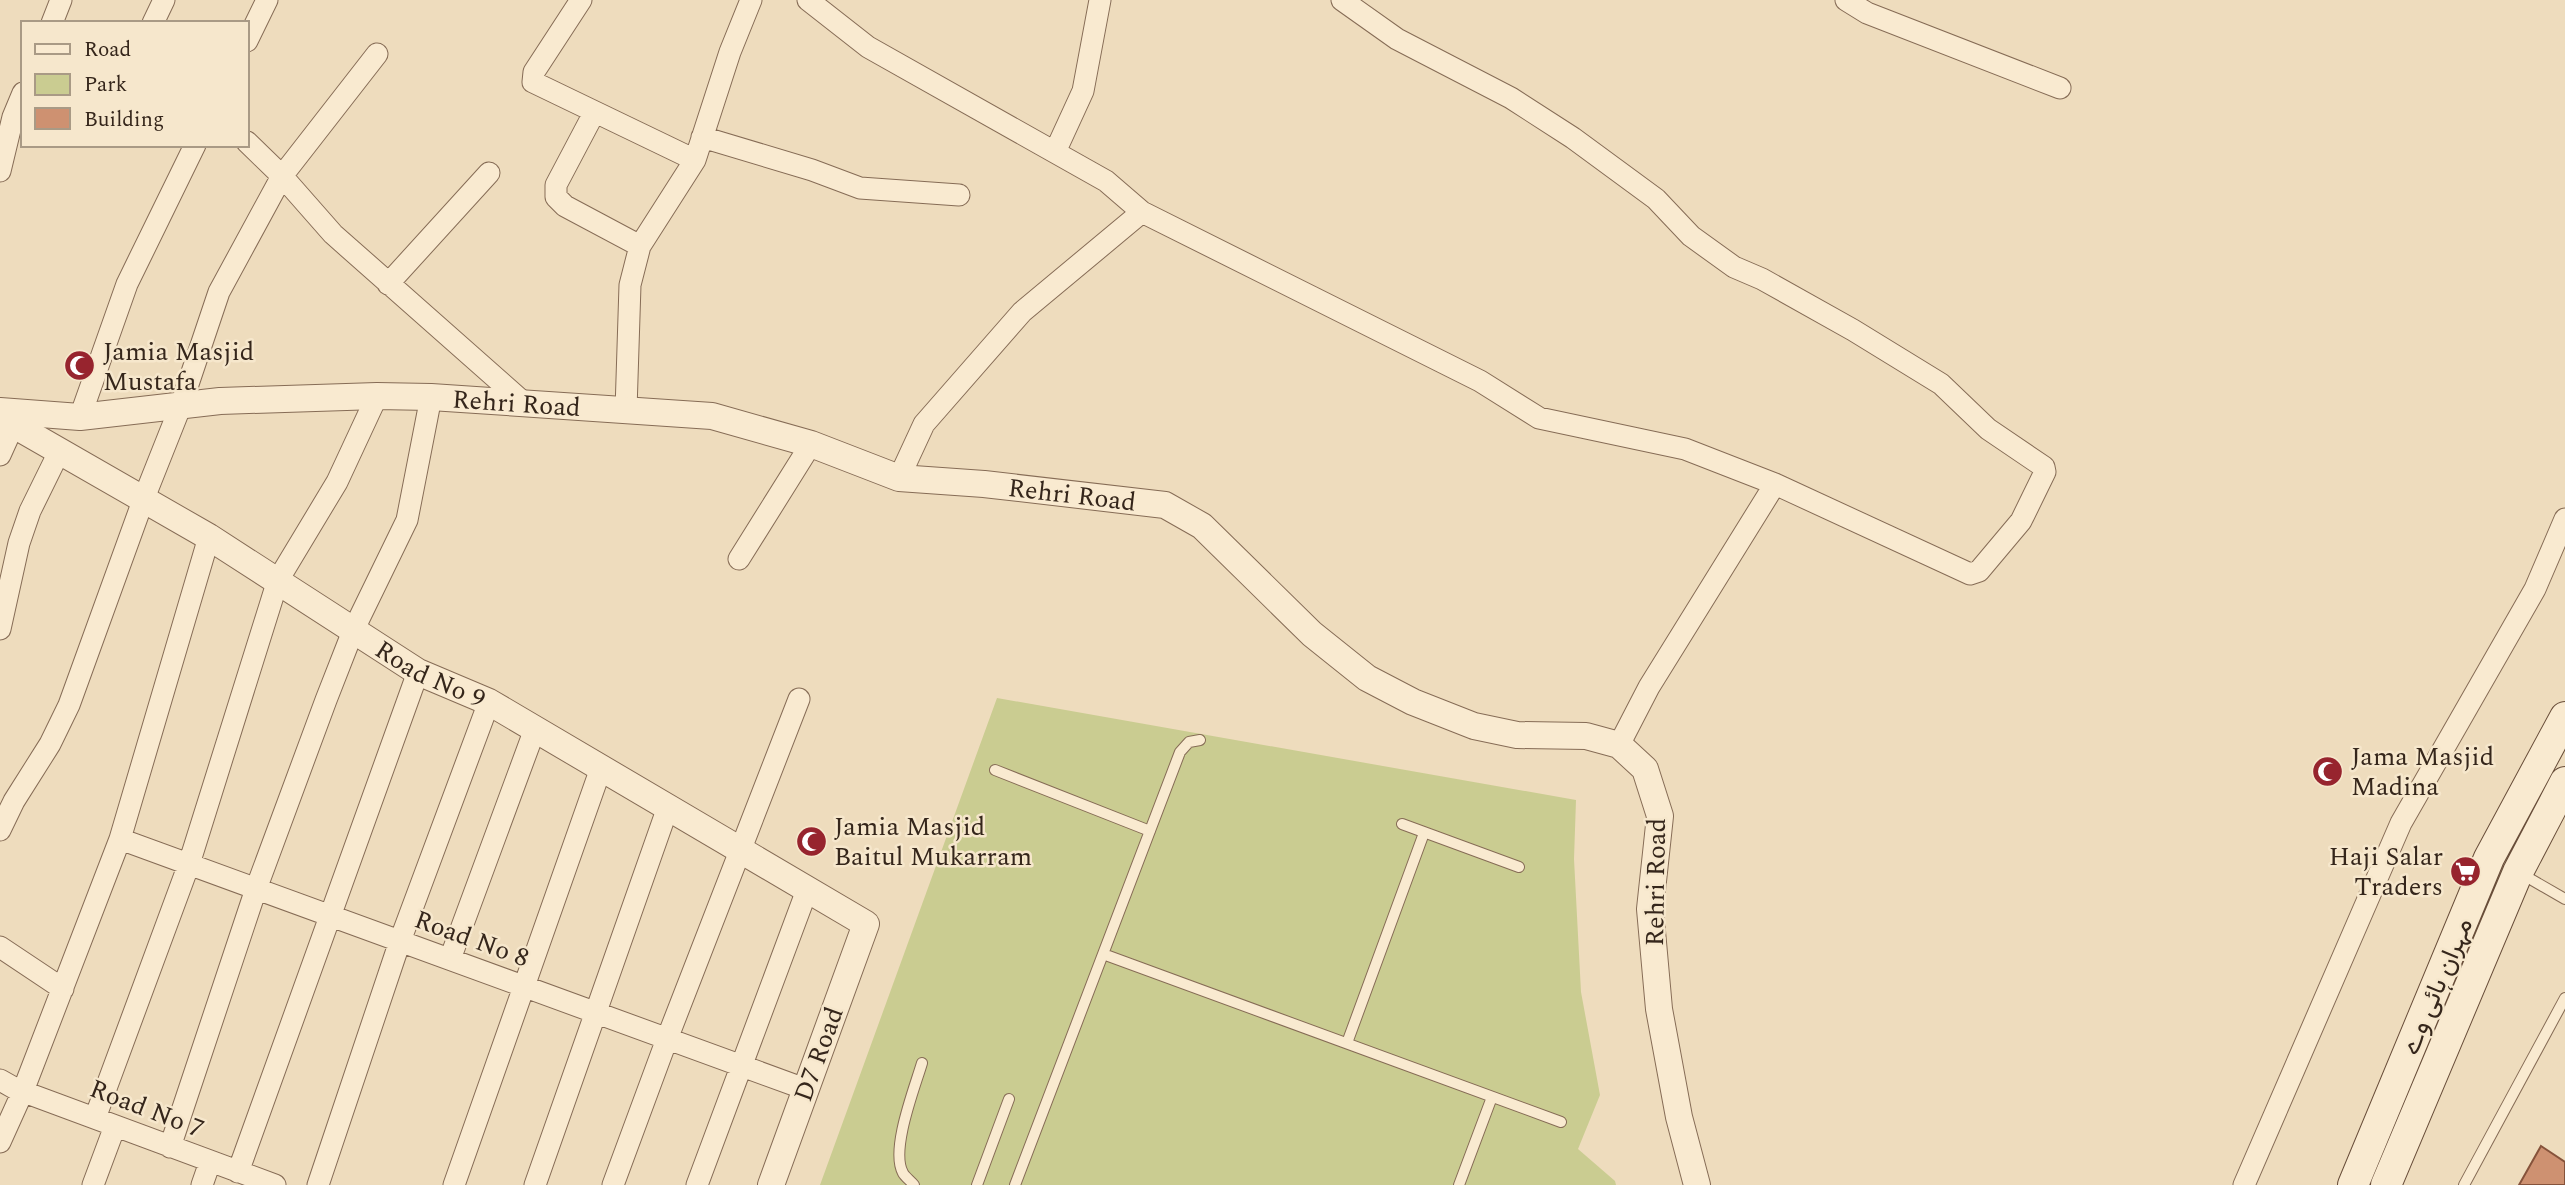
<svg xmlns="http://www.w3.org/2000/svg" width="2565" height="1185" font-family="Spectral,Vazirmatn,serif">
<style>
.green{fill:#cacc91}
.building{fill:#ce9171;stroke:#86533b;stroke-width:2}
.lines{fill:none;stroke-linecap:round;stroke-linejoin:round}
.service-casing{stroke:#866c56;stroke-width:12}
.minor-casing{stroke:#866c56;stroke-width:23}
.tertiary-casing{stroke:#866c56;stroke-width:28}
.secondary-casing{stroke:#684d39;stroke-width:32}
.service{stroke:#f9ead0;stroke-width:10}
.minor{stroke:#f9ead0;stroke-width:21}
.tertiary{stroke:#f9ead0;stroke-width:26}
.secondary{stroke:#f9ead0;stroke-width:30}
.labels{text-anchor:middle;stroke-width:5;stroke-linejoin:round;paint-order:stroke}
.poi-label{font-size:26px;fill:#35261b;stroke:#f6e7cc;text-anchor:start}
.street-label{font-size:26px;fill:#35261b;stroke:#f6e7cc}
</style>
<rect width="100%" height="100%" fill="#eedcbd"/>
<path class="green" d="M997 698 1576 800 1574 859 1581 992 1600 1095 1578 1149 1615 1181 1616 1185H820Z"/>
<path class="building" d="M2541 1146 2565 1162V1185H2519Z"/>
<g class="lines">
<defs>
<path id="service" d="M995 770 1150 831
M1402 824 1519 867
M2520 873 2565 899
M1103 954 1561 1122
M1347 1043 1424 833
M914 1185C911 1181 905 1177 903 1173 890 1150 915 1087 922 1063
M977 1185 1009 1099
M1015 1185 1180 752 1189 742 1200 740
M1459 1185 1492 1097
M2464 1185 2565 998"/>
<path id="minor" d="M581 0 534 72 533 82 695 160
M808 0 868 47 1106 181 1142 212 1480 381 1539 418 1685 449 1775 484 1970 574 1979 571 2021 521 2045 472 2044 467 1988 429 1941 384 1853 330 1762 279 1734 267 1691 236 1656 199 1573 138 1511 98 1397 39 1342 0
M1846 0 1867 13 2060 88
M52 23 61 0
M153 23 164 0
M247 41 267 0
M594 113 556 185V197L565 206 640 246
M702 137 812 170 860 188 959 195
M247 142 282 176 333 234 523 402
M1055 152 1083 91 1100 0
M0 171 13 117 23 93
M388 284 489 173
M626 410 630 285 640 246 695 160 730 52 751 0
M80 417 127 284 195 145
M0 455 19 413
M899 478 924 424 1022 312 1142 212
M739 559 811 444
M0 629 19 543 30 511 60 450
M1619 745 1649 687 1775 484
M0 830 14 801 50 744 69 705 144 498 181 405 219 292 282 176 377 54
M120 839 805 1089
M0 947 63 989
M450 959 535 729
M0 1080 16 1089 275 1185
M95 1118 189 864 278 580 337 482 377 396
M0 1142 23 1091 120 839 209 537
M170 1147 256 889 326 700 353 631 407 520 431 397
M238 1172 418 672
M93 1185 115 1126
M202 1185 210 1162
M318 1185 400 941 489 702
M454 1185 601 768
M535 1185 668 807
M613 1185 667 1039 799 699
M697 1185 807 890
M2244 1185 2401 823 2535 589 2565 519"/>
<g id="tertiary">
<path id="s1" d="M0 411 80 417 220 401 377 396 431 397 712 416 811 444 899 478 984 484 1165 505 1202 526 1312 634 1367 678 1413 702 1474 726 1517 735 1586 736 1619 745 1645 769 1660 816 1650 909 1659 1009 1679 1117 1697 1185"/>
<path id="s2" d="M0 417 209 537 418 672 489 702 866 924 771 1185"/>
</g>
<path id="secondary" d="M2353 1185 2489 858 2565 717
M2386 1185 2518 872 2565 782"/>
</defs>
<use href="#service" class="service-casing"/>
<use href="#minor" class="minor-casing"/>
<use href="#tertiary" class="tertiary-casing"/>
<use href="#secondary" class="secondary-casing"/>
<use href="#service" class="service"/>
<use href="#minor" class="minor"/>
<use href="#tertiary" class="tertiary"/>
<use href="#secondary" class="secondary"/>
</g>
<defs>
<symbol id="mosque-disc" viewBox="-11 -11 22 22"><circle r="9.5" fill="#97242e" stroke="#f6e7cc"/><path d="M3.5-4.9A6 6 0 1 0 3.5 4.9A5 5 0 1 1 3.5-4.9Z" fill="#fff"/></symbol>
<symbol id="supermarket-disc" viewBox="-11 -11 22 22"><circle r="9.5" fill="#97242e" stroke="#f6e7cc"/><path d="M-6-5.5h2.5l.6 2H6L4.5 2H-2.5L-4.4-4H-6ZM-1.5 3.2a1.3 1.3 0 1 0 .1 0ZM3 3.2a1.3 1.3 0 1 0 .1 0Z" fill="#fff"/></symbol>
</defs>
<g fill-rule="evenodd">
<use href="#mosque-disc" x="62" y="348" width="35" height="35"/>
<use href="#mosque-disc" x="2310" y="754" width="35" height="35"/>
<use href="#mosque-disc" x="794" y="824" width="35" height="35"/>
<use href="#supermarket-disc" x="2448" y="854" width="35" height="35"/>
</g>
<g class="labels">
<g class="poi-label">
<text x="103" y="360">Jamia Masjid<tspan x="103" dy="30">Mustafa</tspan></text>
<text x="2351" y="765">Jama Masjid<tspan x="2351" dy="30">Madina</tspan></text>
<text x="834" y="835">Jamia Masjid<tspan x="834" dy="30">Baitul Mukarram</tspan></text>
<text x="2443" y="865" text-anchor="end">Haji Salar<tspan x="2443" dy="30">Traders</tspan></text>
</g>
<g class="street-label">
<text dy="9" stroke="none"><textPath href="#s1" startOffset="518">Rehri Road</textPath></text>
<text dy="9" stroke="none"><textPath href="#s1" startOffset="1085">Rehri Road</textPath></text>
<text dy="9" stroke="none"><textPath href="#s2" startOffset="502">Road No 9</textPath></text>
<text transform="translate(1655 882) rotate(-89)" y="9">Rehri Road</text>
<text transform="translate(472 938) rotate(20)" y="9">Road No 8</text>
<text transform="translate(2436 986) rotate(-67)" y="9">مہران ہائی وے</text>
<text transform="translate(818 1054) rotate(-70)" y="9">D7 Road</text>
<text transform="translate(147 1108) rotate(21)" y="9">Road No 7</text>
</g>
</g>
<rect x="21" y="21" width="228" height="126" fill="#f6e7cc" stroke="#a99a85" stroke-width="2"/>
<rect x="35" y="44" width="35" height="10" fill="#f9ead0" stroke="#a99a85" stroke-width="2"/>
<text x="84" y="56" font-size="21" fill="#35261b">Road</text>
<rect x="35" y="74" width="35" height="21" fill="#cacc91" stroke="#a99a85" stroke-width="2"/>
<text x="84" y="91" font-size="21" fill="#35261b">Park</text>
<rect x="35" y="108" width="35" height="21" fill="#ce9171" stroke="#a99a85" stroke-width="2"/>
<text x="84" y="126" font-size="21" fill="#35261b">Building</text>
</svg>
